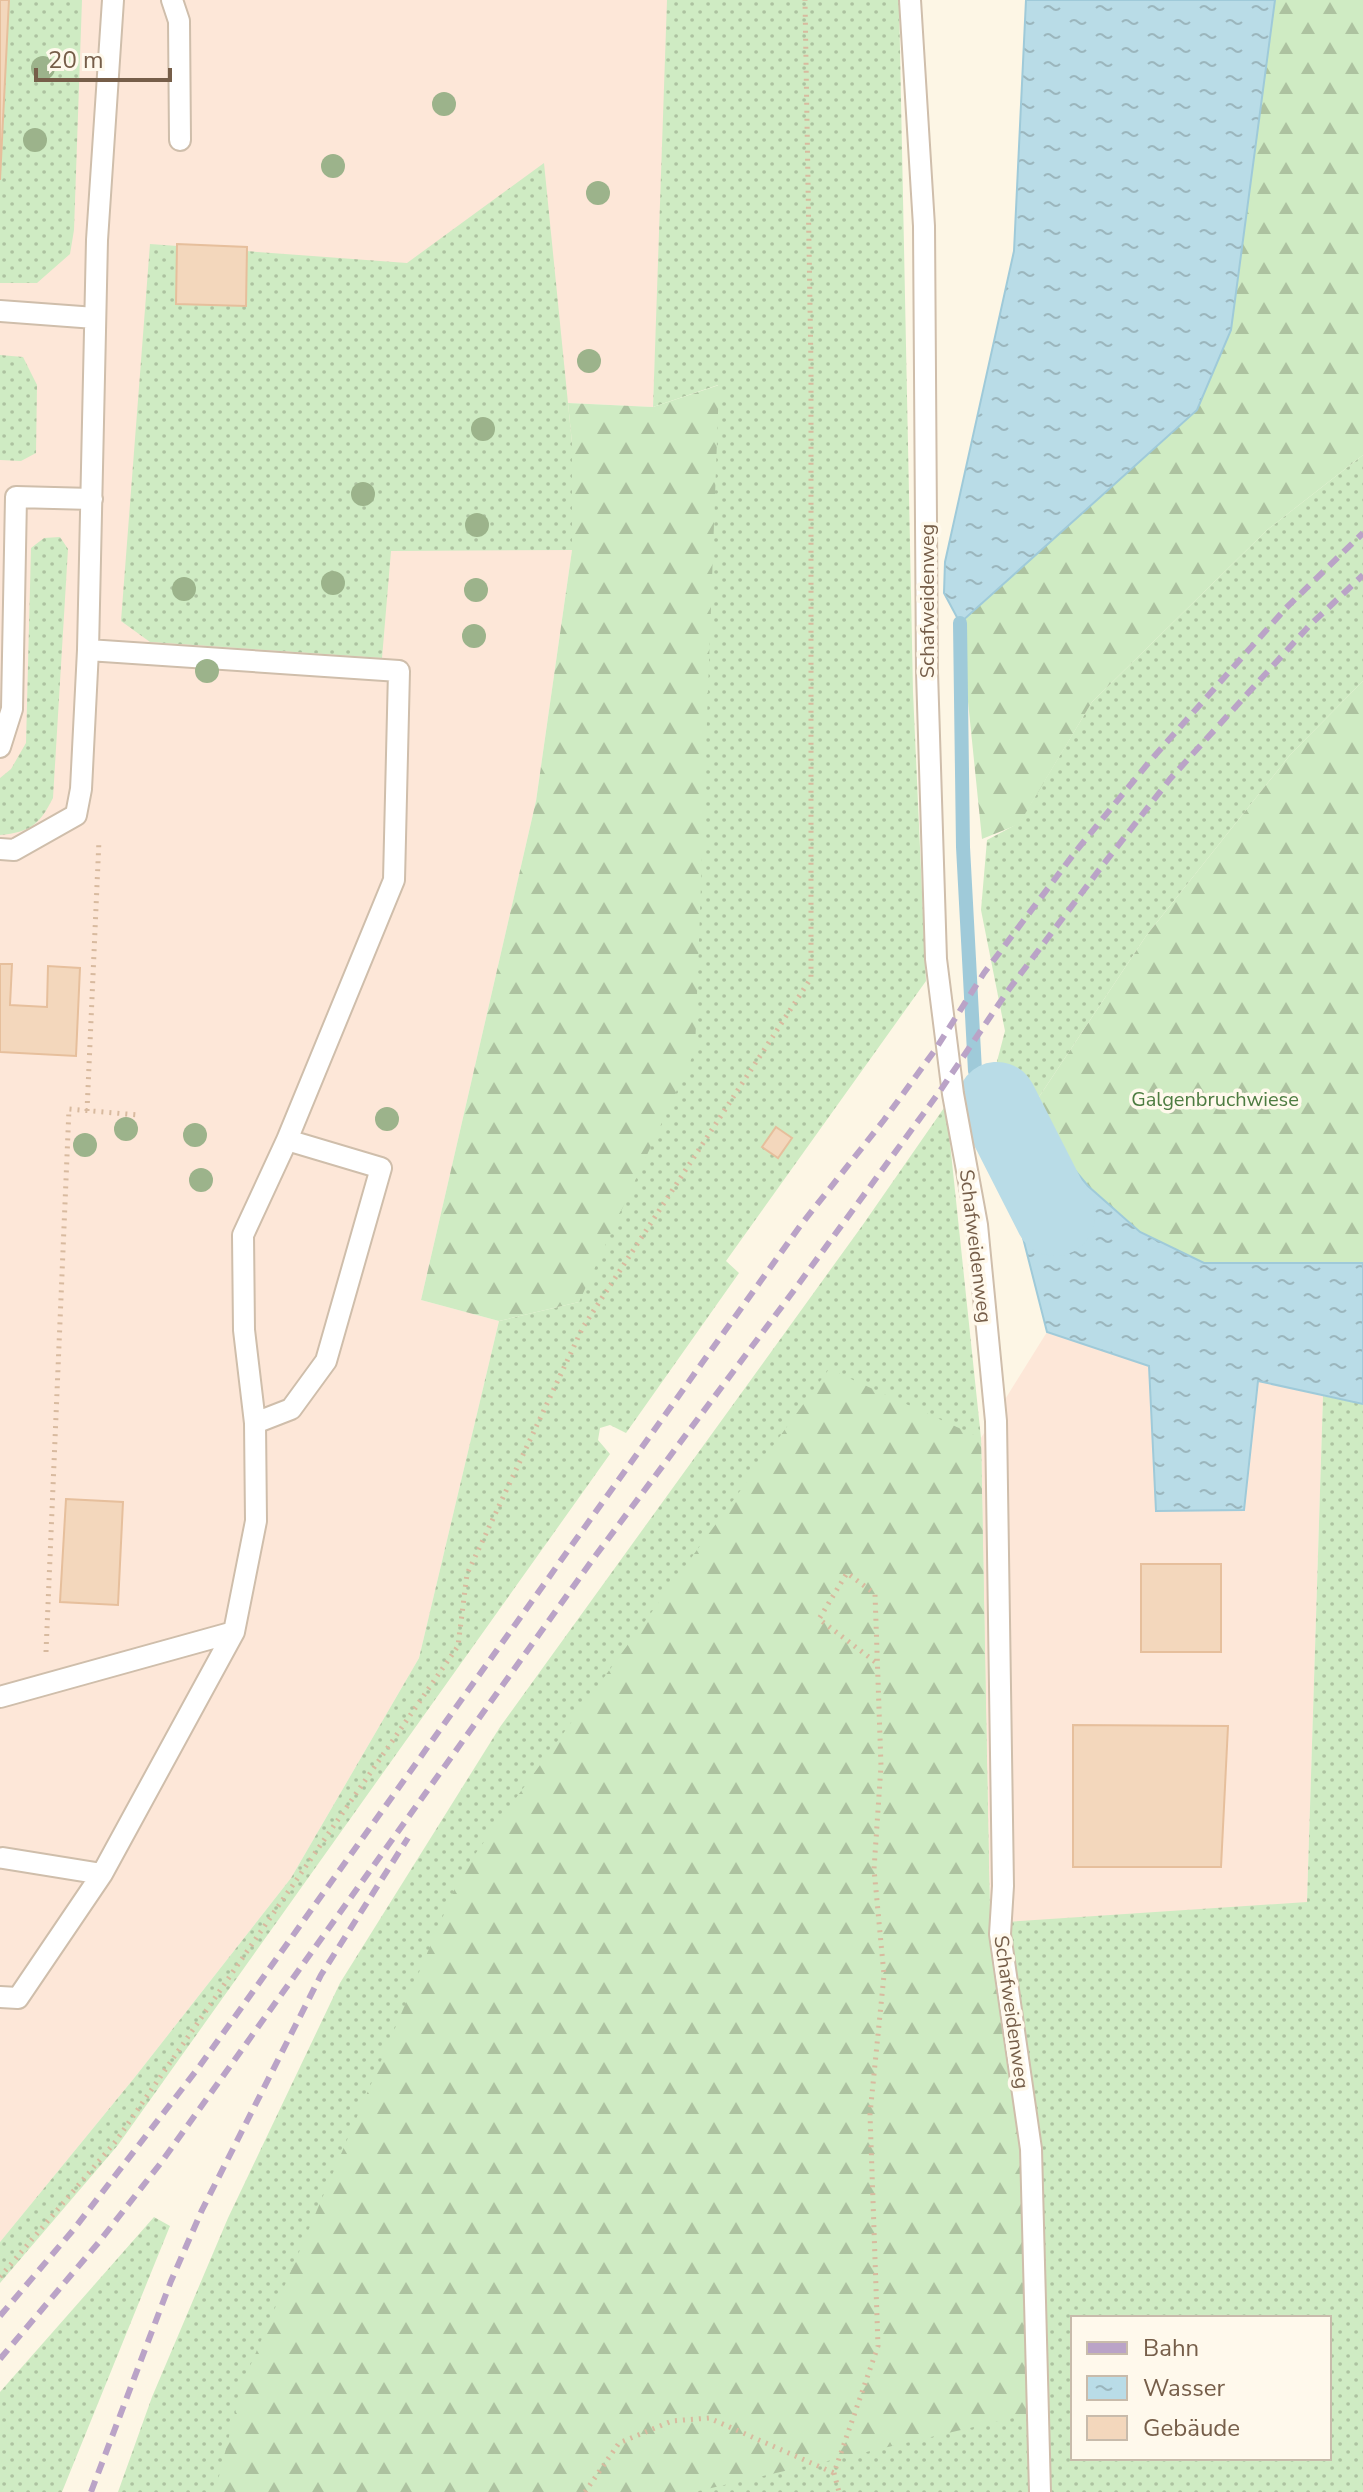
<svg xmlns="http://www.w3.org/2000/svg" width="1363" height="2492" font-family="'Nunito Sans',sans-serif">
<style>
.commercial{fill:#fde7d8}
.grass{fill:url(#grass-dots);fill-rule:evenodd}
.forest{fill:url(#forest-firs)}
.water{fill:url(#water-ripples);stroke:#9fcad9;stroke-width:2}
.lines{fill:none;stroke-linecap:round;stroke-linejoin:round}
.stream{stroke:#9fcad9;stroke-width:14}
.river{stroke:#b9dce7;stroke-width:80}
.building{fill:#f3d7bc;stroke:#e6bf9c;stroke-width:2}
.lane-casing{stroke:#cfbeab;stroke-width:24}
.path{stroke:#d8ba9f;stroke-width:5;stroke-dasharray:2 6;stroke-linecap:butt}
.lane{stroke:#fff;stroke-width:20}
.rail{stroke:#baa3c7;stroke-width:6;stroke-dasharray:12 8;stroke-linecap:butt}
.tree{fill:#9cb38b}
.labels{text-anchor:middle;stroke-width:7;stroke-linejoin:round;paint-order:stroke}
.street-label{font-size:20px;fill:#765e49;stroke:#fff9ec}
.park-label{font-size:20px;fill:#4d7c41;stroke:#fff9ec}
</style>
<defs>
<pattern id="grass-dots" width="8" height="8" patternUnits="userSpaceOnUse" patternTransform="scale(2)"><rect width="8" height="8" fill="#cfebc3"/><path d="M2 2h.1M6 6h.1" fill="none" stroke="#adc2a0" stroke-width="1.8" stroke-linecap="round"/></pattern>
<pattern id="forest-firs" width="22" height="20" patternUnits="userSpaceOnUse" patternTransform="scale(2)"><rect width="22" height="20" fill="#cfebc3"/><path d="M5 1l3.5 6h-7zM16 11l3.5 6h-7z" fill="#adc2a0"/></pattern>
<pattern id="water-ripples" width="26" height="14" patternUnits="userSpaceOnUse" patternTransform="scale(2)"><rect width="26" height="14" fill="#b9dce7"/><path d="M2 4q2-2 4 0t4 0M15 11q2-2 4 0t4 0" fill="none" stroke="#9bb6bd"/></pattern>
</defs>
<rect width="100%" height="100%" fill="#fdf6e5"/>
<path class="commercial" d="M0 0H667L669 8 653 407 568 403 572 443V550L536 801 421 1300 499 1321 419 1658 291 1878 135 2077 0 2242Z
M1047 1332 1150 1366 1156 1511 1244 1509 1258 1381 1323 1396 1307 1903 990 1924 981 1438Z"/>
<path class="grass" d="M9 0H82L74 230 70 254 37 283H0V180Z
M667 0H899L913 692 926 981 726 1261 739 1273 626 1433 610 1425 600 1428 598 1440 610 1454 118 2145 0 2283V2242L135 2077 291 1878 419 1658 499 1321 579 1302 718 385 653 407Z
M544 163 572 443V550L391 551 382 658 150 642 121 621 150 244 407 263Z
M0 355 23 357 37 385 36 453 21 461 0 460Z
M1363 455V681L1290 755 1146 936 1031 1109 995 1069 1005 1031 981 910 987 840 1019 823 1092 702 1267 530Z
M60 537 68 549 53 798C39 825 31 832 0 835V778L11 769 26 743 31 548 44 538Z
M946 1105 981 1438 990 1923 1307 1902 1323 1396 1363 1404V2492H118L152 2397 228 2218 340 1983 500 1727 862 1226ZM1073 2318H1329V2458H1073Z
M154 2217 170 2226 62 2492H0V2392Z"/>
<path class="forest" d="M1275 0H1363V455L1267 530 1092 702 1019 824 982 839 960 623 1197 410 1231 330Z
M719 385 695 1051 579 1302 499 1321 421 1300 536 801 572 550V443L568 403 653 407Z
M1363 681V1263H1204L1140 1232 1088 1186 1043 1132 1031 1109 1146 936 1290 755Z
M829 1369 981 1438 990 1924 1031 2149 1038 2412 694 2492H215L242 2385 462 1872Z"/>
<path class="water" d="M1026 0H1275L1231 330 1197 410 960 623 944 593 945 562 1014 251Z
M1031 1109 1043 1132 1088 1186 1140 1232 1204 1263H1363V1404L1258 1381 1244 1510 1156 1511 1149 1366 1047 1332 994 1124Z"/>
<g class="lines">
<path class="stream" d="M960 623 963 847 975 1071 997 1102"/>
<path class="river" d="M997 1102 1055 1216"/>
</g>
<path class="building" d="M0 0H9L0 180Z
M177 244 247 247 246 306 176 304Z
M0 964H12L10 1005 47 1007 48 966 80 968 76 1056 0 1052Z
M776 1127 792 1138 778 1158 762 1147Z
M66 1499 123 1502 118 1605 60 1602Z
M1141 1564H1221V1652H1141Z
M1073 1725 1228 1726 1221 1867H1073Z"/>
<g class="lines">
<defs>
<path id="lane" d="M172 0 179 21 180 140
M910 0 924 226 927 672 936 959 953 1094 977 1225 996 1421 1003 1886 1000 1934 1031 2149 1040 2492
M0 311 95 318
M0 747 12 709 16 497 92 499
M0 849 14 850 76 815 81 789 88 650 97 240 113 0
M255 1423 291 1409 326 1361 381 1168 287 1140
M0 1697 234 1632
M3 1858 102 1874
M0 1997 18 1998 102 1874 234 1632 256 1521 255 1423 244 1330 243 1235 287 1140 394 880 399 671 88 650"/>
</defs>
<use href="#lane" class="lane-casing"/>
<path class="path" d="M87 1111 99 840
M46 1652 69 1109 138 1115
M0 2277 116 2141 458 1646 467 1574 583 1327 811 978V367L805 0
M834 2473 839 2492
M585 2492 619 2443 672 2421 709 2418 834 2473 878 2346 870 2114 884 1975 874 1869 881 1766 875 1594 847 1573 819 1619 878 1664"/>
<use href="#lane" class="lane"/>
<path class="rail" d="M0 2316 74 2229 199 2067 800 1226 884 1120 935 1050 984 973 1076 851 1150 761 1286 608 1363 533
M0 2359 99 2242 160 2164 593 1559 792 1293 940 1091 1007 992 1099 870 1170 779 1309 626 1363 575
M91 2492 171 2281 202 2210 321 1975 408 1838"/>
</g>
<g class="tree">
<circle cx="43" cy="68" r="12"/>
<circle cx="444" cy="104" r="12"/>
<circle cx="35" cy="140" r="12"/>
<circle cx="333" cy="166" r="12"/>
<circle cx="598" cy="193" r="12"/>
<circle cx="589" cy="361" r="12"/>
<circle cx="483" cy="429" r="12"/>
<circle cx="363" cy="494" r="12"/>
<circle cx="477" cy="525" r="12"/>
<circle cx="333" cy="583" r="12"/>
<circle cx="184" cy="589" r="12"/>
<circle cx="476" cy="590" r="12"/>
<circle cx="474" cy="636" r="12"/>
<circle cx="207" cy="671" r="12"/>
<circle cx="387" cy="1119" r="12"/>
<circle cx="126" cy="1129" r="12"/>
<circle cx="195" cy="1135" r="12"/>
<circle cx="85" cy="1145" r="12"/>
<circle cx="201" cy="1180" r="12"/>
</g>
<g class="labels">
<g class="street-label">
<text transform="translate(927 601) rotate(-90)" y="7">Schafweidenweg</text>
<text transform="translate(976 1246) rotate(83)" y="7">Schafweidenweg</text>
<text transform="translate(1012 2012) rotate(82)" y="7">Schafweidenweg</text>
</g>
<g class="park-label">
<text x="1215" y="1106">Galgenbruchwiese</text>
</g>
</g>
<rect x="1071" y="2316" width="260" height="144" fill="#fff9ec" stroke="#c8bbab" stroke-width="2"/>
<rect x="1087" y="2342" width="40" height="12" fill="#baa3c7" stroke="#c8bbab" stroke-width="2"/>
<text x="1143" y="2356" font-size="24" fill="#765e49">Bahn</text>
<rect x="1087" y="2376" width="40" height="24" fill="url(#water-ripples)" stroke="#c8bbab" stroke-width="2"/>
<text x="1143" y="2396" font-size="24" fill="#765e49">Wasser</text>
<rect x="1087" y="2416" width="40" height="24" fill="#f3d7bc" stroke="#c8bbab" stroke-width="2"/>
<text x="1143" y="2436" font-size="24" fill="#765e49">Gebäude</text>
<path d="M36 68v12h134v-12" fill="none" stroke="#765e49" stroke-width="4"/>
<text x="48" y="68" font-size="24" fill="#765e49" stroke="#fff9ec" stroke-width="6" paint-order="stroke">20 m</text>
</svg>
